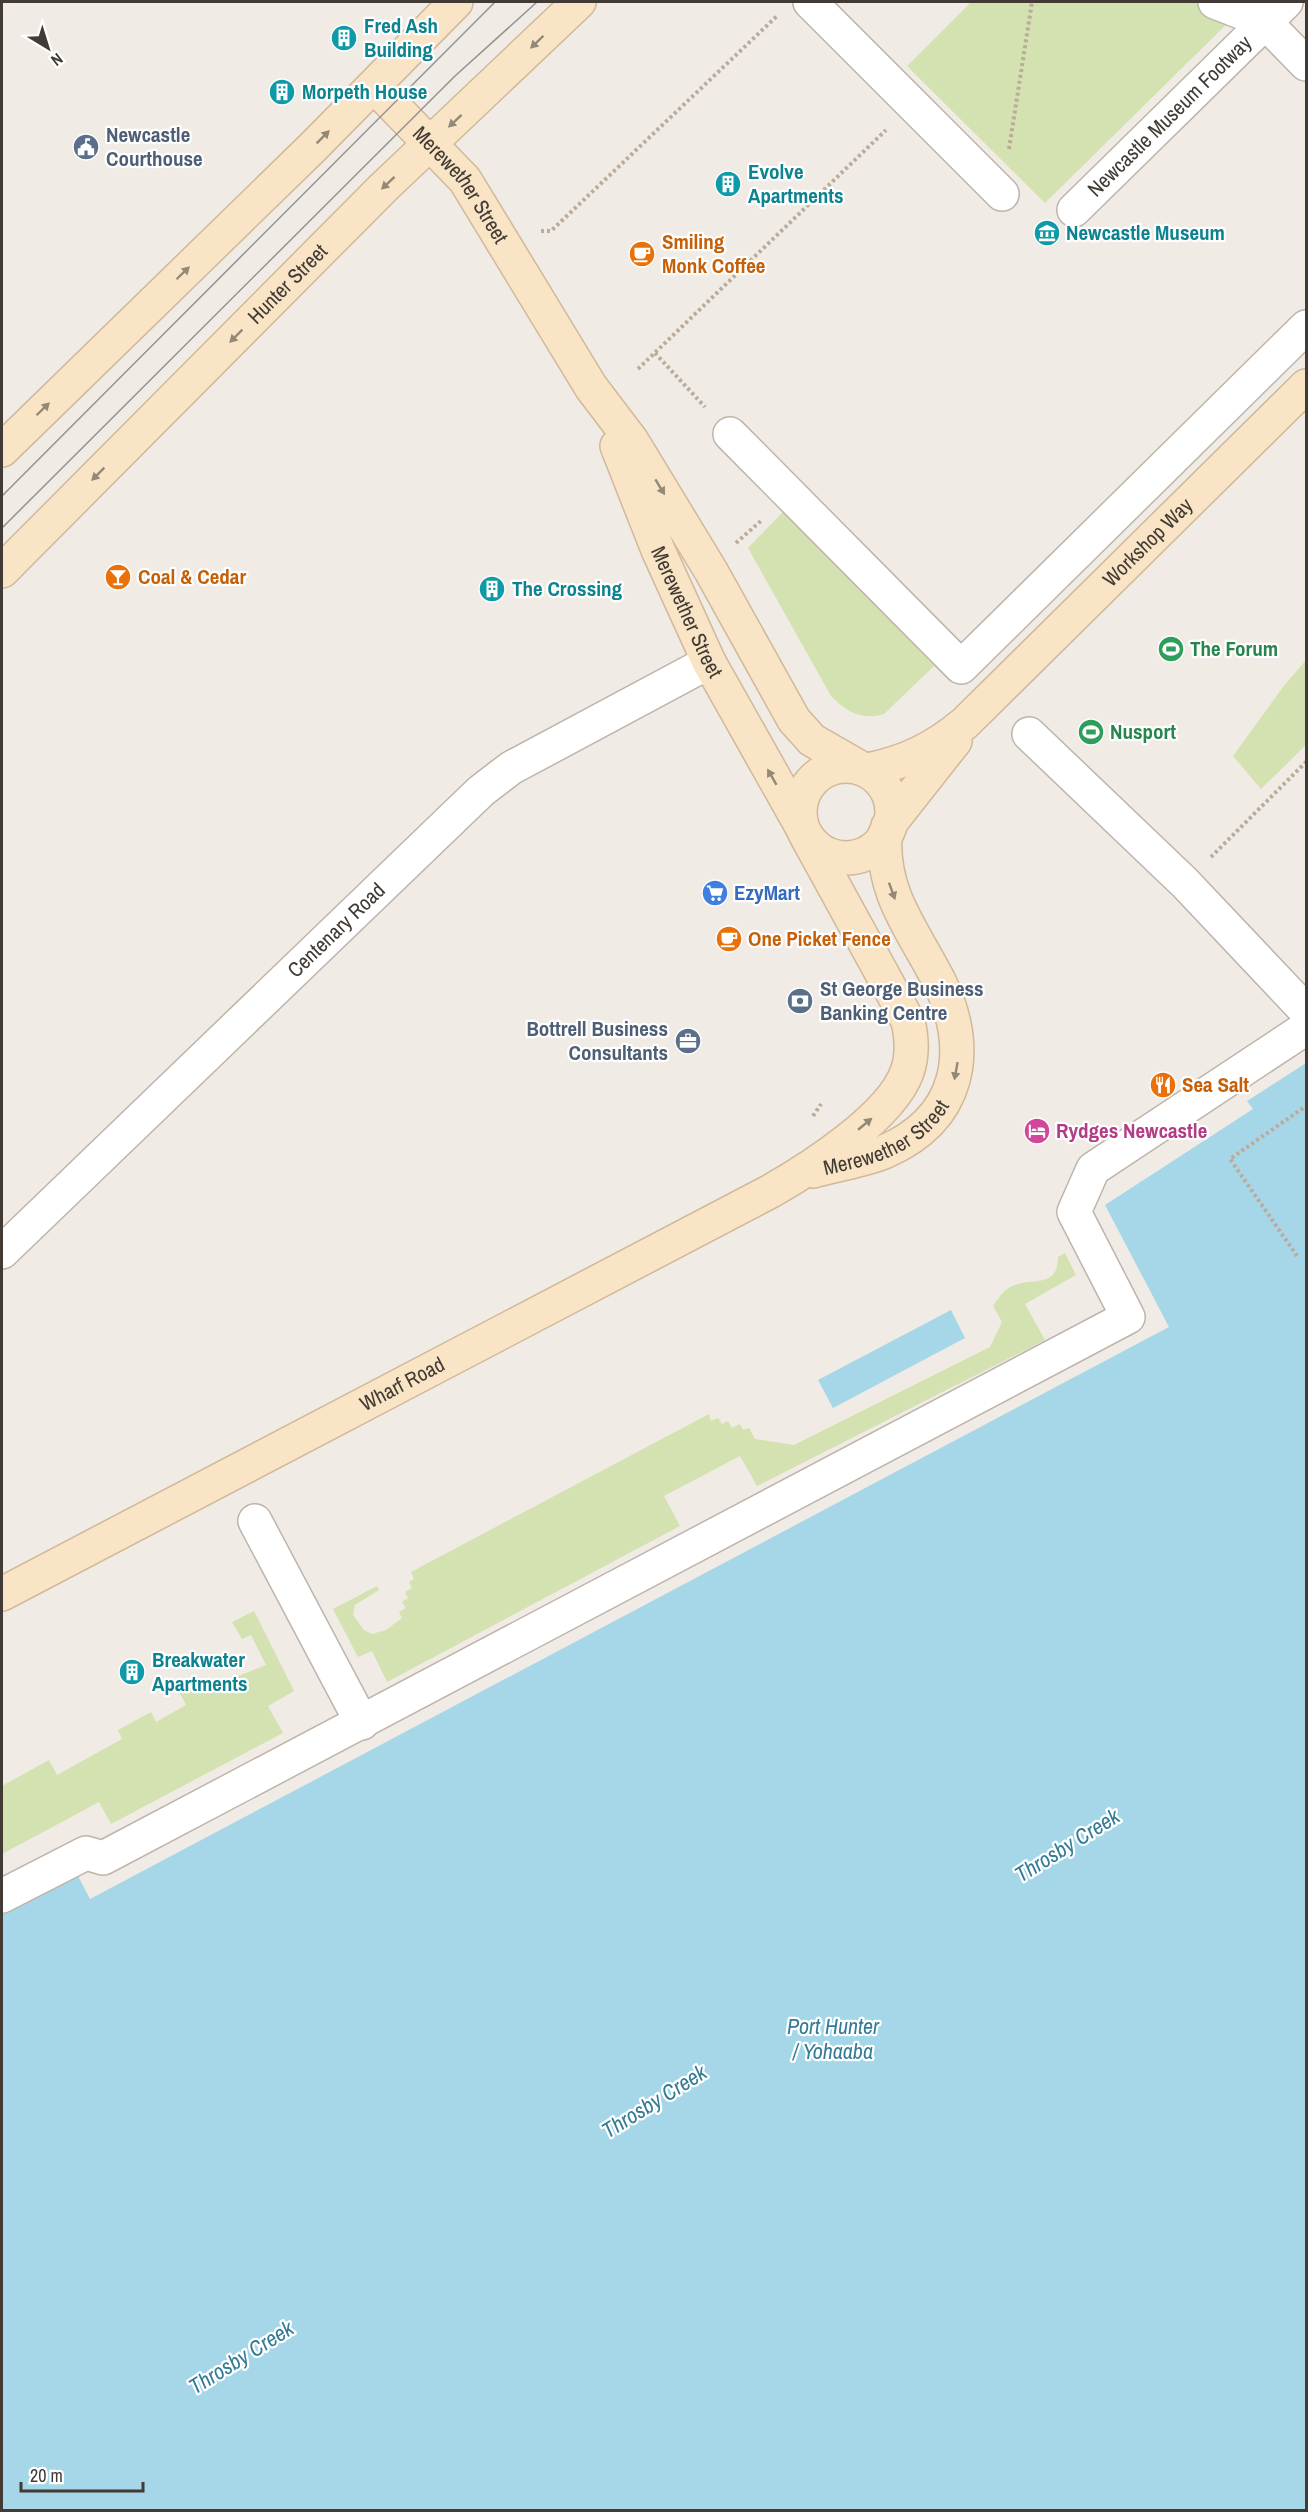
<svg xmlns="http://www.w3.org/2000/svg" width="1308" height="2512" font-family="'Archivo Narrow',sans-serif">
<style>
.green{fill:#d3e2b0}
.water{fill:#a5d7e9}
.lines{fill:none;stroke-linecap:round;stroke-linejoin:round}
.street-casing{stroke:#beb4ab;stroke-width:36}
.secondary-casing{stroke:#d0b99a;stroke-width:36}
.path{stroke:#bbab9a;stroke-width:4;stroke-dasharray:3 3;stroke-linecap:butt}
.street{stroke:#fff;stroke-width:33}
.secondary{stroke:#f9e5c5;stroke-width:33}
.tram{stroke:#939393;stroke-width:1.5}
.oneway{fill:#948876}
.labels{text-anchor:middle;stroke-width:4.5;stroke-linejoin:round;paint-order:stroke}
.culture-label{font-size:21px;font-weight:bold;fill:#0d838f;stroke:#fff;text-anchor:start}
.street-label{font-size:21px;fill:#423b35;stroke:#fff}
.service-label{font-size:21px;font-weight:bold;fill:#4e5e75;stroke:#fff;text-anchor:start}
.food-label{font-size:21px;font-weight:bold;fill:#c56008;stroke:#fff;text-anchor:start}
.leisure-label{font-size:21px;font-weight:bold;fill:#27864d;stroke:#fff;text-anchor:start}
.shop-label{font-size:21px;font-weight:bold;fill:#366cbe;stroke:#fff;text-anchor:start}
.hotel-label{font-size:21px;font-weight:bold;fill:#b23c85;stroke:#fff;text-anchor:start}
.water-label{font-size:22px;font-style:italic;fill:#347b95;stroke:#fff}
</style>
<rect width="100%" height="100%" fill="#f0ebe4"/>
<path class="green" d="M971 2H1238L1244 7 1045 203 907 66Z
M784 511 934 666 884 714C862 721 845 711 831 696L748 548Z
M1306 660V745L1261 789 1233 756 1283 687Z
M1065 1253 1076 1275 1025 1304 1045 1340 757 1486 740 1456 664 1496 680 1526 387 1682 372 1651 358 1657 333 1609 377 1586 379 1590 355 1605 353 1615 364 1630 372 1634 386 1630 402 1618 399 1612 406 1608 402 1602 408 1598 405 1592 412 1588 409 1582 414 1579 411 1572 709 1414 711 1421 718 1418 722 1424 728 1421 732 1428 740 1424 743 1430 749 1428 755 1439 794 1445 990 1347 1002 1322 993 1306C998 1299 1004 1289 1012 1286 1032 1277 1058 1289 1058 1257Z
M254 1611 294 1691 268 1706 283 1733 111 1824 99 1802 2 1854V1786L49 1760 57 1775 122 1739 118 1730 151 1712 156 1722 186 1705 180 1693 209 1679 213 1686 266 1665 251 1635 242 1639 232 1622Z"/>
<path class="water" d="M1306 1063V2510H2V1915L78 1876 90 1899 1169 1327 1105 1205 1253 1109 1247 1101Z
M951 1310 965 1338 833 1408 818 1380Z"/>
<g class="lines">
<defs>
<g id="street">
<path d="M810 2 1002 194"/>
<path d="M1215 2 1264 21 1306 64"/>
<path id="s1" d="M1074 210 1286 2"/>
<path d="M730 434 961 667 1306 327"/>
<path d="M1029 734 1185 883 1306 1011"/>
<path id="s2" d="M2 1252 481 791 511 768 709 662"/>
<path d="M255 1521 362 1723"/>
<path d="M2 1896 86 1853 103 1858 1128 1317 1074 1212 1093 1169 1306 1028"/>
</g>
<g id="secondary">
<path id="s3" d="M374 86 465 180 591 387 632 441 711 571 794 720 812 740 859 767"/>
<path id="s4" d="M617 446 658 550 709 662 802 827"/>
<path d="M2 450 313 147 456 2"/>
<path id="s5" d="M2 571 384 187 579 2"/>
<circle cx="846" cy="812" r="46"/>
<path id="s6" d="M868 770C907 762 935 748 965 723L1306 386"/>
<path d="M888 826 955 741"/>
<path id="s7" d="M813 1171C836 1165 861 1161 884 1152 960 1119 973 1052 939 981 913 930 881 894 885 834"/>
<path id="s8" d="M2 1594 769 1192C810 1169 891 1117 907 1072 913 1055 912 1038 908 1021L807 837"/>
</g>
</defs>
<use href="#street" class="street-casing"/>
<use href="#secondary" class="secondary-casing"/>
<path class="path" d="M1009 149 1032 2
M541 231H551L777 16
M655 353 705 407
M638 369 886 130
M736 543 762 520
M1211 857 1306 762
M813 1116 821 1104
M1297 1256 1230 1159 1306 1106"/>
<use href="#street" class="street"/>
<use href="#secondary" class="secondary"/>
<path class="tram" d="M2 496 495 2
M2 528 455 76 537 2"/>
</g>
<defs><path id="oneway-solid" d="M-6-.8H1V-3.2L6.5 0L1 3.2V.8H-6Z" transform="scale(1.5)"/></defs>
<g class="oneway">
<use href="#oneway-solid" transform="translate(537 42) rotate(136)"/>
<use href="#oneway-solid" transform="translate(455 121) rotate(137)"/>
<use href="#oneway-solid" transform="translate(323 137) rotate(-45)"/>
<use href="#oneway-solid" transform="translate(388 183) rotate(137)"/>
<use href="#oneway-solid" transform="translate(183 273) rotate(-44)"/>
<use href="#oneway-solid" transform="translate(236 336) rotate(135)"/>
<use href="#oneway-solid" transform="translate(43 409) rotate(-44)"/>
<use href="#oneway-solid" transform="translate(98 474) rotate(135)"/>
<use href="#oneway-solid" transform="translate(660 487) rotate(59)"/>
<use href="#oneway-solid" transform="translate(772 777) rotate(-120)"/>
<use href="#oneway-solid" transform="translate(892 891) rotate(70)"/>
<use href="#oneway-solid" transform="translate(956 1071) rotate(100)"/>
<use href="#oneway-solid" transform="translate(865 1124) rotate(-40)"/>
</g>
<defs>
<symbol id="building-disc" viewBox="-11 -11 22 22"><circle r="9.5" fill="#0f9aa8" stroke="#fff"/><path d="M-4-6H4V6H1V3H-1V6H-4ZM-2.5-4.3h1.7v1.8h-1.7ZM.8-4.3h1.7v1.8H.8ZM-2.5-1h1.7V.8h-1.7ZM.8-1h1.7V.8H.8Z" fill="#fff"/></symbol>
<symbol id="civic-disc" viewBox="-11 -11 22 22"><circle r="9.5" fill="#5c6f8a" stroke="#fff"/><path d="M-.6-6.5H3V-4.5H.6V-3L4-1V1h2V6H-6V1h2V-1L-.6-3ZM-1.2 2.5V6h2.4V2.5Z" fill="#fff"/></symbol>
<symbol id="museum-disc" viewBox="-11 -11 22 22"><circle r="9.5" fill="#0f9aa8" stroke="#fff"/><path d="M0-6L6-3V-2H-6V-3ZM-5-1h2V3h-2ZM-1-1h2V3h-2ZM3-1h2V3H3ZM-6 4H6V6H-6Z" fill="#fff"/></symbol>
<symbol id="cafe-disc" viewBox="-11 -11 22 22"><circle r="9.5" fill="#e8710a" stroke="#fff"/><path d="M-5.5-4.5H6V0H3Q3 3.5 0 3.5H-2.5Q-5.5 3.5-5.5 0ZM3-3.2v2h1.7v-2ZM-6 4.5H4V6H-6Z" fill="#fff"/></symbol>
<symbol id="bar-disc" viewBox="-11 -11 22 22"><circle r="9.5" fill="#e8710a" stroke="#fff"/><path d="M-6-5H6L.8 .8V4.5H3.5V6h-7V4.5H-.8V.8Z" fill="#fff"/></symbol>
<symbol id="stadium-disc" viewBox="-11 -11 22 22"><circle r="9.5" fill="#2e9e5b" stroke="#fff"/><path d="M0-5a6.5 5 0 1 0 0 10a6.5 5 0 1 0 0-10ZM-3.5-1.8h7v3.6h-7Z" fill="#fff"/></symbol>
<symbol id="supermarket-disc" viewBox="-11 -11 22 22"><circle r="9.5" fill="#3f7fe0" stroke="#fff"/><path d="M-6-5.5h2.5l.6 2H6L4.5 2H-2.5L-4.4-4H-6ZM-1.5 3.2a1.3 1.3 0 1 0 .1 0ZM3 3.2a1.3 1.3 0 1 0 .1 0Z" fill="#fff"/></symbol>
<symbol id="bank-disc" viewBox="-11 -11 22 22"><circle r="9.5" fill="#5c6f8a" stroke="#fff"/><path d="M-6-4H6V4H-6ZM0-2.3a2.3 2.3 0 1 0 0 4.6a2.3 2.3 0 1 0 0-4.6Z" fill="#fff"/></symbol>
<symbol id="office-disc" viewBox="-11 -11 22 22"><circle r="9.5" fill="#5c6f8a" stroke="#fff"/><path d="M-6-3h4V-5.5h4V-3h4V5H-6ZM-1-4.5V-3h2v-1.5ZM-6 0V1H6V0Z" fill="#fff"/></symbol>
<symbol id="restaurant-disc" viewBox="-11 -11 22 22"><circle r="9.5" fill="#e8710a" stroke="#fff"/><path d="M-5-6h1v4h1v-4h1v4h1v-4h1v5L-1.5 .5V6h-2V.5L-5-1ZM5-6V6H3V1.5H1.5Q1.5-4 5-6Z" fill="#fff"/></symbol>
<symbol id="hotel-disc" viewBox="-11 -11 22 22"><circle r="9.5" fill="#d1479c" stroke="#fff"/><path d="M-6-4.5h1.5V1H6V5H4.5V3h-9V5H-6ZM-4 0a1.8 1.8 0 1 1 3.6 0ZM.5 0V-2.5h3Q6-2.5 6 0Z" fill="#fff"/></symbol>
</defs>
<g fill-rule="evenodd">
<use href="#building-disc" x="329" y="23" width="30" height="30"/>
<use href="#building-disc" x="267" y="77" width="30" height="30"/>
<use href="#civic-disc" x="71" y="132" width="30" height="30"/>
<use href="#building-disc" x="713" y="169" width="30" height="30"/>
<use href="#museum-disc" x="1032" y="218" width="30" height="30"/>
<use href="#cafe-disc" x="627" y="239" width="30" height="30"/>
<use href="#bar-disc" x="103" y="562" width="30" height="30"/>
<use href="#building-disc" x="477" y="574" width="30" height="30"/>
<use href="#stadium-disc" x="1156" y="634" width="30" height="30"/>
<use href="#stadium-disc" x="1076" y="717" width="30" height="30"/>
<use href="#supermarket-disc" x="700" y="878" width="30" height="30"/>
<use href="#cafe-disc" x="714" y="924" width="30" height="30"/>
<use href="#bank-disc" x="785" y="986" width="30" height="30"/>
<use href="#office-disc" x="673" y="1026" width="30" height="30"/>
<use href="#restaurant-disc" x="1148" y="1070" width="30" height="30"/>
<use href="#hotel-disc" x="1022" y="1116" width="30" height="30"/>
<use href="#building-disc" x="117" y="1657" width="30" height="30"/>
</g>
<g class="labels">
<g class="culture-label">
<text x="364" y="33">Fred Ash<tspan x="364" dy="24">Building</tspan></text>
<text x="302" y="99">Morpeth House</text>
<text x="748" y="179">Evolve<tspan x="748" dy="24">Apartments</tspan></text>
<text x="1066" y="240">Newcastle Museum</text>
<text x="512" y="596">The Crossing</text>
<text x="152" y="1667">Breakwater<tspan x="152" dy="24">Apartments</tspan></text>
</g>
<g class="street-label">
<text dy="7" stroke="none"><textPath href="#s1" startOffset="134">Newcastle Museum Footway</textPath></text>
<text dy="7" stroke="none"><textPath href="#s3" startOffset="132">Merewether Street</textPath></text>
<text dy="7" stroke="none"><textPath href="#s5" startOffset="405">Hunter Street</textPath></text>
<text dy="7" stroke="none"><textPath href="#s6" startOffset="366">Workshop Way</textPath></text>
<text dy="7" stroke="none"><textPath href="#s4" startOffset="180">Merewether Street</textPath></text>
<text dy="7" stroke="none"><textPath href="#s2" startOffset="464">Centenary Road</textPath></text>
<text dy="7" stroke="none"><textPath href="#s7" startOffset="82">Merewether Street</textPath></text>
<text dy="7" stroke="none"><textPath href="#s8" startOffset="452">Wharf Road</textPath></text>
</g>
<g class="service-label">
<text x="106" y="142">Newcastle<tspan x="106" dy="24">Courthouse</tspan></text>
<text x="820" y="996">St George Business<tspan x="820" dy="24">Banking Centre</tspan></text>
<text x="668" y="1036" text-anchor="end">Bottrell Business<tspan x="668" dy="24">Consultants</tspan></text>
</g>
<g class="food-label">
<text x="662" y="249">Smiling<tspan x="662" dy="24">Monk Coffee</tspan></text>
<text x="138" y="584">Coal &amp; Cedar</text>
<text x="748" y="946">One Picket Fence</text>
<text x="1182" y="1092">Sea Salt</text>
</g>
<g class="leisure-label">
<text x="1190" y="656">The Forum</text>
<text x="1110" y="739">Nusport</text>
</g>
<g class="shop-label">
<text x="734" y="900">EzyMart</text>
</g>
<g class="hotel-label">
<text x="1056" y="1138">Rydges Newcastle</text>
</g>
<g class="water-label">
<text transform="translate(1067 1845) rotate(-32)" y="8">Throsby Creek</text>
<text x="833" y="2034">Port Hunter<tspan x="833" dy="25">/ Yohaaba</tspan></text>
<text transform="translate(654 2101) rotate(-32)" y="8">Throsby Creek</text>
<text transform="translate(241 2357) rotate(-32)" y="8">Throsby Creek</text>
</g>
</g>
<rect width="1308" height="2512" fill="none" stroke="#423b35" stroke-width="6"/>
<g transform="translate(48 48) rotate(142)" stroke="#ffffff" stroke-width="4.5" paint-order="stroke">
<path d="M0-4.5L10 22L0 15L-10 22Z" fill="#423b35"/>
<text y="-9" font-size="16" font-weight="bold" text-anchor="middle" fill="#423b35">N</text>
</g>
<path d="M21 2482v9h122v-9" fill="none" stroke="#423b35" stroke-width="3"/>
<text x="30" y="2482" font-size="18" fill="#423b35" stroke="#ffffff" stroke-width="4.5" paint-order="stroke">20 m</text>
</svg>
